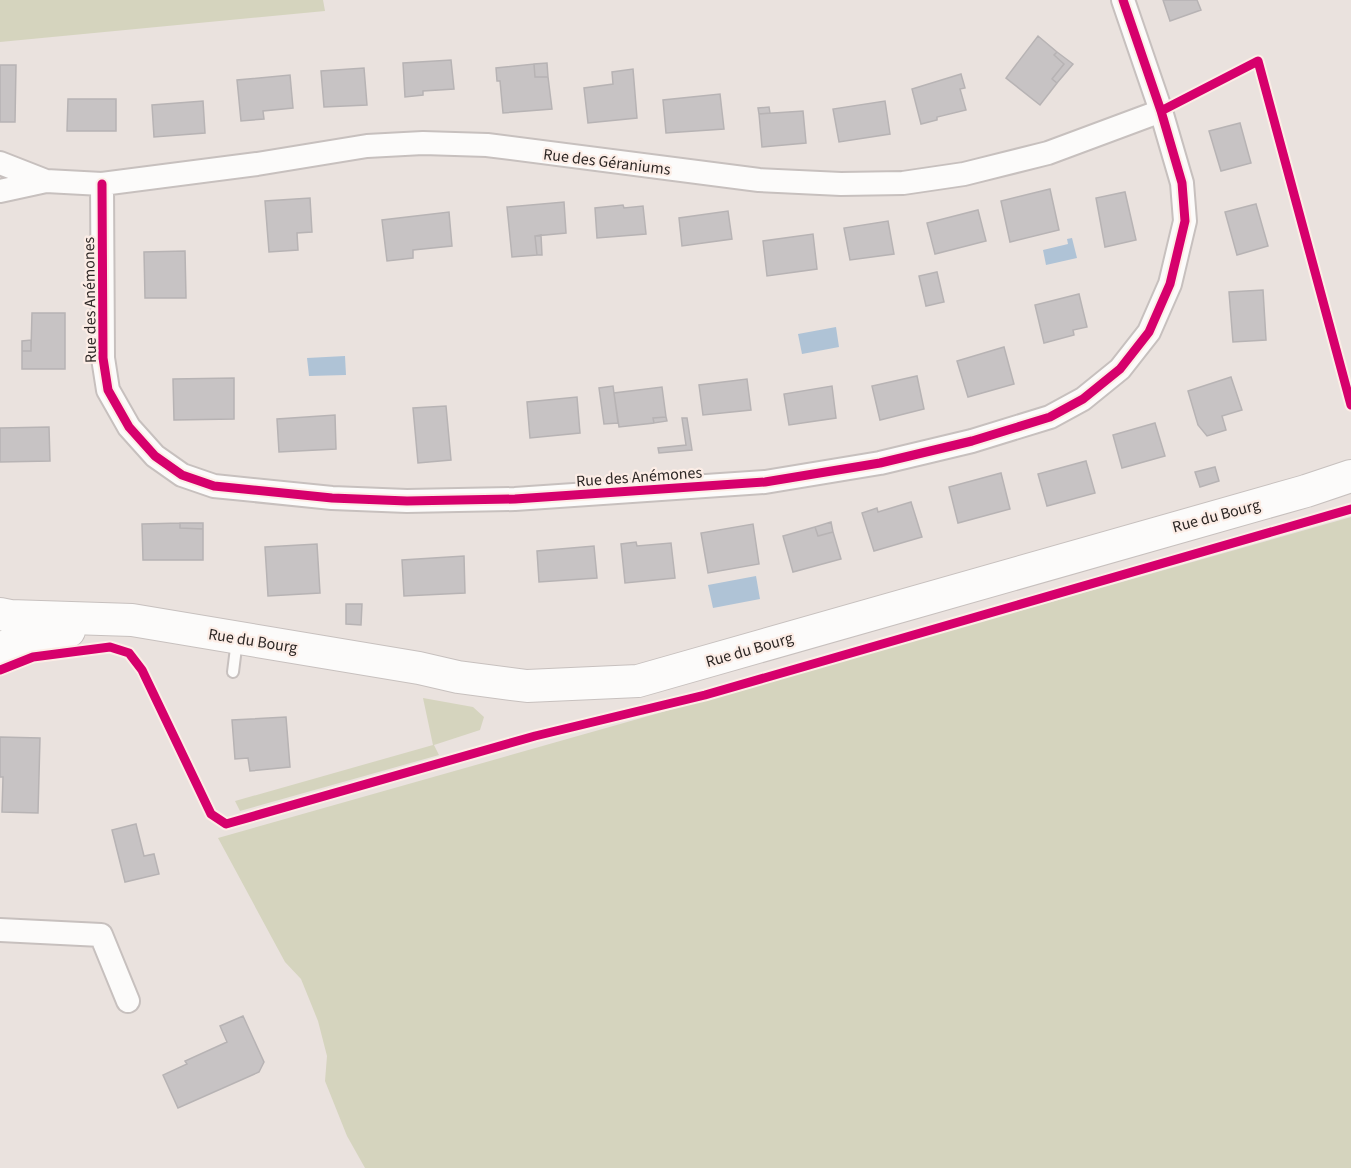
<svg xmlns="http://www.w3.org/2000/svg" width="1351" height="1168" font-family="'Source Sans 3',sans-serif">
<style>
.green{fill:#d5d4be}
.water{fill:#afc3d6}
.building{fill:#c7c3c4;stroke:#b7b3b4;stroke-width:1.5}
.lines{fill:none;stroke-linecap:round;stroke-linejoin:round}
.lane-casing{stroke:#c7c0be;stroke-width:14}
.street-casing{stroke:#c7c0be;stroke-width:26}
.secondary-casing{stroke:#c7c0be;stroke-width:34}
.lane{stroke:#fcfbfa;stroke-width:10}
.street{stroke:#fcfbfa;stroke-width:22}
.secondary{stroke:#fcfbfa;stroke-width:32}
.cycleway-casing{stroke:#fcede6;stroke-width:13}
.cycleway{stroke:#d6006c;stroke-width:9}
.labels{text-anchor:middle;stroke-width:4.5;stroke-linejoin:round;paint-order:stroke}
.street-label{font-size:16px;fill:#2d2725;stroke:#fcede6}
</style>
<rect width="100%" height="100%" fill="#eae2de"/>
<path class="green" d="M0 0H323L325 11 0 42Z
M1351 517V1168H365L347 1136 325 1081 327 1056 318 1021 301 979 285 962 218 838Z
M423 698 473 707 484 717 480 730 434 745 439 755 240 811 235 801 433 745Z"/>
<path class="water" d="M1072 238 1077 258 1046 265 1043 250 1068 244 1067 239Z
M836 327 839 347 802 354 798 334Z
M345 356 346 375 309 376 307 358Z
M756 576 760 599 713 608 708 585Z"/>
<path class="building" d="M1163 0H1197L1201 10 1170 21Z
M1038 36 1057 52 1054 55 1064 64 1052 79 1057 83 1040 105 1006 78Z
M1057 52 1073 64 1057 83 1052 79 1064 64 1054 55Z
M451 60 454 89 423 91V95L405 97 403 63Z
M547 63 548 77H535L534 64Z
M534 64 535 77H548L552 109 503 113 500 81H497L496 68Z
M0 65H16L15 122H0Z
M364 68 367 105 324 107 321 71Z
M633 69 637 118 588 123 584 88 613 84 612 72Z
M961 74 965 88 960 89 966 110 937 117V120L921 124 912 89Z
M290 75 293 108 263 111 264 119 241 121 237 80Z
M720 94 724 129 666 133 663 100Z
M68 99H116V131H67Z
M203 101 205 133 154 137 152 105Z
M885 101 890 134 839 142 833 109Z
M769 107 770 113 759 114 758 108Z
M803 111 806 143 762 147 759 114Z
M1240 123 1251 163 1221 171 1209 131Z
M1050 189 1059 230 1010 242 1001 201Z
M1125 192 1136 240 1105 247 1096 198Z
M310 198 312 232 297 233 298 250 269 252 265 201Z
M564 202 566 233 535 236 537 255 512 257 507 207Z
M1256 204 1268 246 1237 255 1225 212Z
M623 205 624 208 643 206 646 234 597 238 595 208Z
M978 210 986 241 935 254 927 223Z
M728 211 732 239 682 246 679 218Z
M449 212 452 246 413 250V258L387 261 382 220Z
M888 221 894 254 850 260 844 228Z
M813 234 817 269 767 276 763 241Z
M541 235 542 255H537L535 236Z
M185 251 186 298H145L144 252Z
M937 272 944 302 926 306 919 276Z
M1263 290 1266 340 1233 342 1229 292Z
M1079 294 1087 327 1073 330 1074 335 1044 343 1035 305Z
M32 313H65V369H22V351H31Z
M31 340V351H22V341Z
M1004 347 1014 384 968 397 957 361Z
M917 376 924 409 880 420 872 386Z
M1231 377 1242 410 1222 416 1226 430 1207 436 1198 425 1188 391Z
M234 378V419L174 420 173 379Z
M747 379 751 410 703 415 699 385Z
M613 386 618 423 604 424 599 388Z
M832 386 836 418 789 425 784 394Z
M662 387 666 417 653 418 654 423 619 427 614 393Z
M577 397 580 433 530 438 527 402Z
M446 406 451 460 418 463 413 408Z
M335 415 336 449 279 452 277 419Z
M666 417 667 421 654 423 653 418Z
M682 418H687L692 450 659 453 658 448 686 445Z
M1155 423 1165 456 1122 468 1113 435Z
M49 427 50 461 0 462V428Z
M1086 461 1095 493 1047 506 1038 474Z
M1215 467 1219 481 1200 487 1195 472Z
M1001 473 1010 509 958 523 949 487Z
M911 502 922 537 874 551 862 513 877 508 878 512Z
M831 522 833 532 818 536 815 527Z
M180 523H203V529L180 528Z
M180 523V528L203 529V560H143L142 524Z
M753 524 759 564 708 573 701 533Z
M815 527 818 536 833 532 841 559 793 572 783 536Z
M636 542 637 546 671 543 675 578 625 583 621 544Z
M317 544 320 593 268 596 265 547Z
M594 546 597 578 539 582 537 551Z
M464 556 465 593 404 596 402 560Z
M346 604H362L361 625 346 624Z
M286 717 290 767 250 771 248 758 235 759 232 720Z
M0 737 40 738 38 813 2 812 3 777H0Z
M136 824 144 856 154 854 159 874 125 882 112 830Z
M243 1016 264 1062 259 1072 178 1108 163 1075 187 1064 185 1061 227 1042 220 1026Z"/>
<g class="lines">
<defs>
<path id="lane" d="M233 672 237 640"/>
<path id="street" d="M0 163 46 181
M102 184 103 358 108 390 129 427 155 456 182 475 214 486 332 498 407 501 515 499 765 482 880 463 972 441 1050 417 1083 399 1120 369 1149 332 1170 284 1185 221 1182 183 1161 111 1123 0
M0 191 46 181 102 184 257 164 367 146 423 143 487 145 759 180 841 184 903 183 964 174 1048 153 1161 111
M0 930 101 935 128 1001"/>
<path id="secondary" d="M0 614 10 616 132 620 419 668 458 677 527 686 638 681 1306 491 1351 476
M0 648 36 636 69 631"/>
</defs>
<use href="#lane" class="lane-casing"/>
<use href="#street" class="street-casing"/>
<use href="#secondary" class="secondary-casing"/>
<use href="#lane" class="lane"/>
<use href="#street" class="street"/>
<use href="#secondary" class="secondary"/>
<defs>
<path id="cycleway" d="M1161 111 1258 61 1351 405
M102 184 103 358 108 390 129 427 155 456 182 475 214 486 332 498 407 501 515 499 765 482 880 463 972 441 1050 417 1083 399 1120 369 1149 332 1170 284 1185 221 1182 183 1161 111 1123 0
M0 670 33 657 110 647 129 653 142 670 211 814 226 824 535 736 705 695 1351 509"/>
</defs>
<use href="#cycleway" class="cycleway-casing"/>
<use href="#cycleway" class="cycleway"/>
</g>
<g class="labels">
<g class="street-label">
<text transform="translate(607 161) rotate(7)" y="6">Rue des Géraniums</text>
<text transform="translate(89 300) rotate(-91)" y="6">Rue des Anémones</text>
<text transform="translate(639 476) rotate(-4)" y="6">Rue des Anémones</text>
<text transform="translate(1216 515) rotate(-15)" y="6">Rue du Bourg</text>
<text transform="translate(253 640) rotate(9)" y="6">Rue du Bourg</text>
<text transform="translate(749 649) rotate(-16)" y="6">Rue du Bourg</text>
</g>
</g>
</svg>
